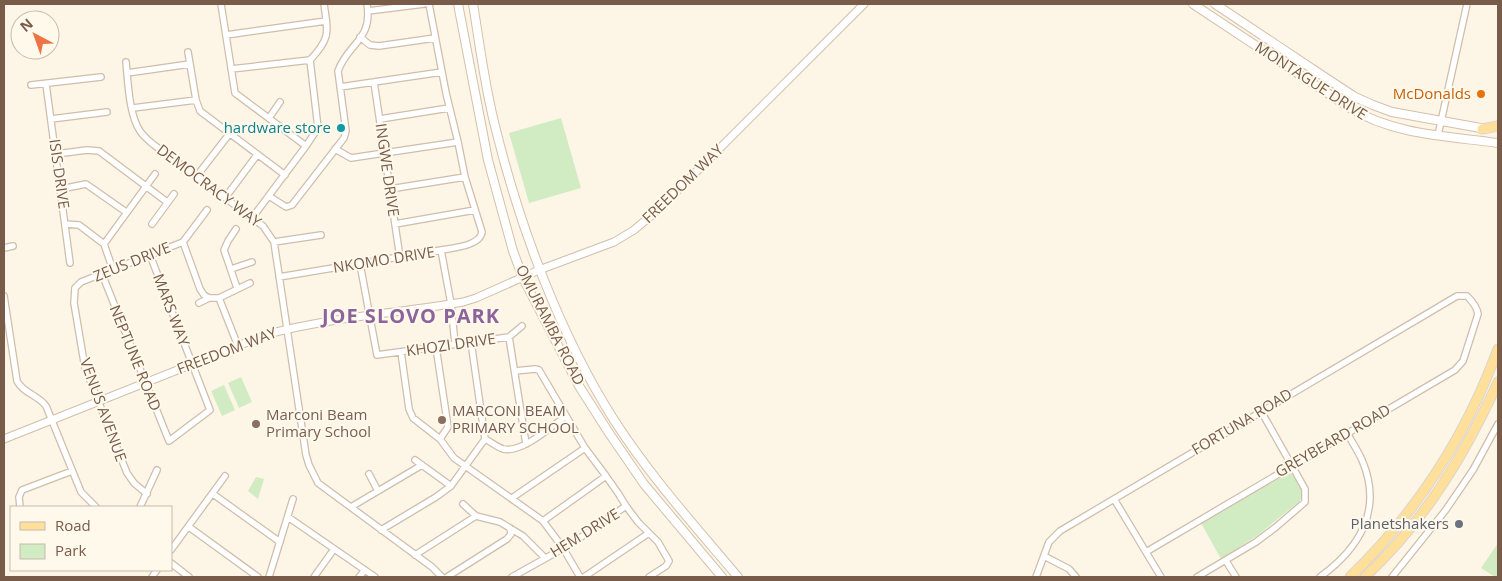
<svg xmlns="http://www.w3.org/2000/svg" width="1502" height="581" font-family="'Open Sans',sans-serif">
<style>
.green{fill:#d1ecc3}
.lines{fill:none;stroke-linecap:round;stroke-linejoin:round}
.minor-casing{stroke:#d0bdab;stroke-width:8}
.tertiary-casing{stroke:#d0bdab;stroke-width:9}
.secondary-casing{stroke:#d5c0ab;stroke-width:10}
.primary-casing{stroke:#dcd5d0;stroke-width:11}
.minor{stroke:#fff;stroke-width:5.5}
.tertiary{stroke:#fff;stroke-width:7}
.secondary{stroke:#fff;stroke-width:8}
.primary{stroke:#ffe09b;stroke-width:9}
.food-dot{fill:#e8710a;stroke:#fff9ec;stroke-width:2}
.culture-dot{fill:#0f9aa8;stroke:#fff9ec;stroke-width:2}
.education-dot{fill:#8d6e63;stroke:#fff9ec;stroke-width:2}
.worship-dot{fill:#6b7280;stroke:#fff9ec;stroke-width:2}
.labels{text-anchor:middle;stroke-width:4;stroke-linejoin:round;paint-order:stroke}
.street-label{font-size:15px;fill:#785c49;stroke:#fff9ec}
.food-label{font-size:15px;fill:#c56008;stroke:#fff9ec;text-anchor:end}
.culture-label{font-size:15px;fill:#0d838f;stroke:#fff9ec;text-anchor:end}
.education-label{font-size:15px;fill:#785e54;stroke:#fff9ec;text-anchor:start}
.worship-label{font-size:15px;fill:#5b616d;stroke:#fff9ec;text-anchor:end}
.district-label{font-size:20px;font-weight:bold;letter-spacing:1px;fill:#8c649c;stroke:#fff9ec}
</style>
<rect width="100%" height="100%" fill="#fdf5e5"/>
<path class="green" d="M561 118 581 188 529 203 509 133Z
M241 377 252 402 239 408 228 383Z
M224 385 235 410 222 416 211 391Z
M1287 472C1299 476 1305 489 1300 501L1258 535 1221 559 1201 523Z
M256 477 264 479 258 499 248 491Z
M1498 543V577H1495L1481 568Z"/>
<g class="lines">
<defs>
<path id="minor" d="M221 4 235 93 306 146
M429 4 446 93 458 142
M368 11 424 4
M226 35 326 21
M360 37 370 45 379 46 435 38
M188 52 196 100 200 111 285 175
M126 62C128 82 129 115 140 131 144 137 149 141 154 145L263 226 274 242 306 455 309 465 318 483 432 567 442 577
M231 69 310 60
M127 73 190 64
M374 82 400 258
M46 84 70 263
M31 85 101 77
M340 87 442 72
M133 108 196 100
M269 118 280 102
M51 119 107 112
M380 119 449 108
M1438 135 1467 4
M335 149 351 158 458 142 465 177 390 189
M56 154 87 150 99 151 167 202
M196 177 230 133
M61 189 86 184 126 212
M269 196 286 207 292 205 344 138 346 131 338 71C348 43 373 40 367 4
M225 198 257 155
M252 218 306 146 318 128 310 60C331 38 328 32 324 4
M66 224 79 225 104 244 113 270
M152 224 174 194
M395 224 475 210
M236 229 228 241 224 250 237 288
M183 242 200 289 204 295 209 298
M274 242 321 235
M104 244 155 174
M4 248 13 246
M441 250 451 304 455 344
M360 264 377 355 509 337 522 326
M231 269 252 262
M102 274 169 441 210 410 150 255
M279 277 441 250C453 248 480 246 482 232L465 177
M4 296 17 381C23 393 38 395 46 406L81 492 96 507
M219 298 238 346
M199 303 209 298H219L250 283
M509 337 526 444
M471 342 485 439
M436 347 448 427 440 439
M401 352 409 409 413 418 440 439 454 458 543 521 563 548 580 577
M515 371 535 369 539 370 585 448 606 476
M485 439C491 442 497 447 503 449 521 454 552 426 566 416
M415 460 451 486
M369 474 378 491
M147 494 134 483 127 473 85 368 74 303 75 288 81 282 183 242 207 210
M213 494 280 542
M512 498 585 448
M1114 499 1161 577
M463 504 476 516 500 522 523 536 545 558
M20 507 19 497 22 490 72 471
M140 507 157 470
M351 507 422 465
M288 517 375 577
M543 521 606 476 618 493 626 506
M189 527 258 577
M381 530 436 497 451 486 485 439
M171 550 225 476
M415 555 476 516
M1044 556 1069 569 1076 577
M1226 561 1236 577
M171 563 189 577
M152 577 157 570
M269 577 293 499
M314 577 334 549
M359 577 365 570
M447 577 507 539 511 534 510 528
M512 577 571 544 626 506 638 522 649 533
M584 577 649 533 658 542 669 561 666 566 649 577
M1036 577 1049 542 1060 531 1457 296H1467C1472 301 1477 307 1478 314L1463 361 1455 370 1146 552
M1197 577 1256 542 1276 527 1305 502V489L1261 411
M1320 577C1360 548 1383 509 1362 460 1358 451 1352 442 1347 433
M1392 577 1445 511 1473 470 1498 424"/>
<path id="tertiary" d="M4 439 268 334C332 317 399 313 463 302L476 298 539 270 614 242 634 230 660 208 864 4"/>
<path id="secondary" d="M458 4 488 160 513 251 523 278 579 386 609 433 644 484 722 577
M473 4C480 46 485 89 496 130 520 227 560 335 614 420 650 476 695 526 738 577
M1193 4 1350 108C1394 135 1448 136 1498 143
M1215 4 1317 72 1355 97 1373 105 1392 112 1486 129"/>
<path id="primary" d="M1482 129 1498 126
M1350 577C1416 513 1466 436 1498 349
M1365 577C1426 519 1463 458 1498 382"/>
</defs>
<use href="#minor" class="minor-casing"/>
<use href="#tertiary" class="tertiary-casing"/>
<use href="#secondary" class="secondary-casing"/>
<use href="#primary" class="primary-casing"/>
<use href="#minor" class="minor"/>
<use href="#tertiary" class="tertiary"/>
<use href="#secondary" class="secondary"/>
<use href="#primary" class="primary"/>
</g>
<circle class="food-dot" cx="1481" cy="94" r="5"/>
<circle class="culture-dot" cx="341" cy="128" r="5"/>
<g class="education-dot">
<circle cx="442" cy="420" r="5"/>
<circle cx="256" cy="424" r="5"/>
</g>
<circle class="worship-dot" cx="1459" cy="524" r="5"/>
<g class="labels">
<g class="street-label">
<text transform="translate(1311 81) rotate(33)" y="5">MONTAGUE DRIVE</text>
<text transform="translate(387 170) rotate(82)" y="5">INGWE DRIVE</text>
<text transform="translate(59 174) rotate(82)" y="5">ISIS DRIVE</text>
<text transform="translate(683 184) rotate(-44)" y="5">FREEDOM WAY</text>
<text transform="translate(209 186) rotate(37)" y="5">DEMOCRACY WAY</text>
<text transform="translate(384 260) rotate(-9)" y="5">NKOMO DRIVE</text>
<text transform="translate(132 262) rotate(-22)" y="5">ZEUS DRIVE</text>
<text transform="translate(171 310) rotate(69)" y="5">MARS WAY</text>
<text transform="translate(550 325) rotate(63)" y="5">OMURAMBA ROAD</text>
<text transform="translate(451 345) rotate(-8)" y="5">KHOZI DRIVE</text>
<text transform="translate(227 351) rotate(-21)" y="5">FREEDOM WAY</text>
<text transform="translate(135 358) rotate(68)" y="5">NEPTUNE ROAD</text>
<text transform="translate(103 410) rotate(70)" y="5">VENUS AVENUE</text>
<text transform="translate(1242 422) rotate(-31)" y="5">FORTUNA ROAD</text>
<text transform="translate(1333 441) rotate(-30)" y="5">GREYBEARD ROAD</text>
<text transform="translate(585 533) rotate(-32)" y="5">HEM DRIVE</text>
</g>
<g class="food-label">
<text x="1471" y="99">McDonalds</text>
</g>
<g class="culture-label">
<text x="331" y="133">hardware store</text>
</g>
<g class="education-label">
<text x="452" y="416">MARCONI BEAM<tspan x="452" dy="17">PRIMARY SCHOOL</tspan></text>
<text x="266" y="420">Marconi Beam<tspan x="266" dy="17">Primary School</tspan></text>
</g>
<g class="worship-label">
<text x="1449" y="529">Planetshakers</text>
</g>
<g class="district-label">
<text x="411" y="323">JOE SLOVO PARK</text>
</g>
</g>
<rect width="1502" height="581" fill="none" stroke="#785c49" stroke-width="10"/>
<rect x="10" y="506" width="162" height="65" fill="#fff9ec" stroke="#c9baab"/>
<rect x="20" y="522" width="25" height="8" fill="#ffe09b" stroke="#c9baab"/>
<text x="55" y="531" font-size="15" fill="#785c49">Road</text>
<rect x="20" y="544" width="25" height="15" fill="#d1ecc3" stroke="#c9baab"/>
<text x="55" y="556" font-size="15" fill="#785c49">Park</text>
<g transform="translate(35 35) rotate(319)"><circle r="24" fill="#fff9ec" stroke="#c9baab"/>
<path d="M0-4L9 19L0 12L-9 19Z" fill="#ed7445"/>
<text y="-8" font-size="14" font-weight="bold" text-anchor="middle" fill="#785c49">N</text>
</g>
</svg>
